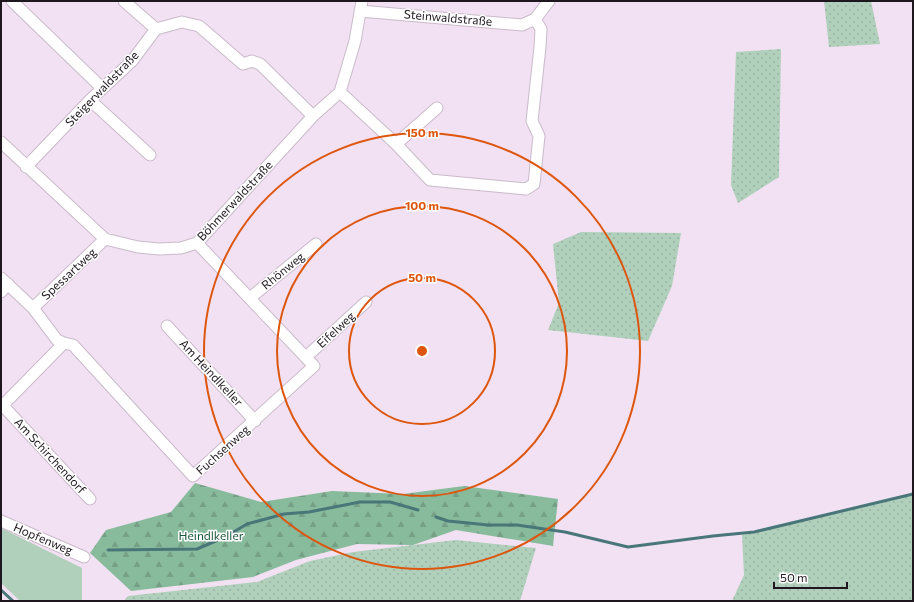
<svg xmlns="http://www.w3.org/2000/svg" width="914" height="602" font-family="Commissioner,sans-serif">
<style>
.grass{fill:#b0d0bc}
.forest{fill:url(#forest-firs)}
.park{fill:url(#park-dots)}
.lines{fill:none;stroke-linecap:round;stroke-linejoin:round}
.stream{stroke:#487679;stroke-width:3}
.street-casing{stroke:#cabaca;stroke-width:13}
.street{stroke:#fff;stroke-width:11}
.ring{fill:none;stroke:#de560d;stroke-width:2}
.labels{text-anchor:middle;stroke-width:3;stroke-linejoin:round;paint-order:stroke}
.street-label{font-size:12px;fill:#1e181e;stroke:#fff}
.park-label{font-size:12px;fill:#175436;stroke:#fff}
.centre{fill:#de560d;stroke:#fff;stroke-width:2}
.ring-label{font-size:12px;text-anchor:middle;font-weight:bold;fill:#de560d;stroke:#fff;stroke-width:3;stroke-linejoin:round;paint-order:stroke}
</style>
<defs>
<pattern id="forest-firs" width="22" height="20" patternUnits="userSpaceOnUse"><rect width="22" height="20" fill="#88bb9c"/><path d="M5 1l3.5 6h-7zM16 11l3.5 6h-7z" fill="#75a086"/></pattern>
<pattern id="park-dots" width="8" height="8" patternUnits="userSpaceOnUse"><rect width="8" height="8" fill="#b0d0bc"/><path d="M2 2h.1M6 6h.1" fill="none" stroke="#97b2a1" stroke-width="1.8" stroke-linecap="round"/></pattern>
</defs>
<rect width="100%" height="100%" fill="#f2e1f2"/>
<path class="grass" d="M1 528 82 568V601H20L1 583Z"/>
<path class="forest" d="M195 483 261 502 332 491 403 494 464 486 558 499 553 546 456 530 413 545 357 544 296 560 253 577 131 591 90 553 106 530 171 512Z"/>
<path class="park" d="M824 1H871L880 44 829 47Z
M781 49 779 177 738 203 731 185 736 52Z
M581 232 681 233 672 286 648 341 548 330 559 303 553 244Z
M913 494V601H732L744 575 742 535Z
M456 540 536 548 520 601H124L128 596 257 582 310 561 353 552Z"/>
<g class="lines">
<path class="stream" d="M436 517 448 521 488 525H517L565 532 628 547 713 536 754 532 913 494
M108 550 197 549 225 537 247 524 284 514 309 512 360 502H390L418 510
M1 590 13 601"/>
<defs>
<path id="street" d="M12 1 102 88
M124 1 156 29
M360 11 522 25 535 19 549 1
M340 92 396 144 430 180 526 189 534 184 539 136 532 121 540 47 541 29 535 19
M90 100 150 155
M1 142 105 239 138 247 159 249 181 248 197 243 313 116 340 92 355 41 362 1
M396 144 437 108
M26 167 90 100 132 61 156 29 182 22 199 26 243 64 252 61 260 64 313 116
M1 278 33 308 57 340 64 343 73 345 193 476 314 366 197 243
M1 292 8 284
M250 298 316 244
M33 308 105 239
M167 326 255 421
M64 343 5 403V408L90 499
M306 357 366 302
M1 521 84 557"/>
</defs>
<use href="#street" class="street-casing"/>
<use href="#street" class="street"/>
</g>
<g class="ring">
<circle cx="422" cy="351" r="73"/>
<circle cx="422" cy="351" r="145"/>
<circle cx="422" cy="351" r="218"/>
</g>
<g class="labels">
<g class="street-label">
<text transform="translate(448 18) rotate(5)" y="4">Steinwaldstraße</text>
<text transform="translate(102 89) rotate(-46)" y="4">Steigerwaldstraße</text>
<text transform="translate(235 201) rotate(-47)" y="4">Böhmerwaldstraße</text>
<text transform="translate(283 271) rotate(-39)" y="4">Rhönweg</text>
<text transform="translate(69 274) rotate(-43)" y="4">Spessartweg</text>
<text transform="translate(336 330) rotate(-43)" y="4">Eifelweg</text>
<text transform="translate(211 373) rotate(47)" y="4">Am Heindlkeller</text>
<text transform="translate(223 450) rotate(-42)" y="4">Fuchsenweg</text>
<text transform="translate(50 456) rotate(47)" y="4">Am Schirchendorf</text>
<text transform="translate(43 539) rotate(23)" y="4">Hopfenweg</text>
</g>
<g class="park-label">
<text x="211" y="540">Heindlkeller</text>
</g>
</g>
<circle cx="422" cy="351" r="6" class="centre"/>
<g class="ring-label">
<text x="422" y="137">150 m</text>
<text x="422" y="210">100 m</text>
<text x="422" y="282">50 m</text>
</g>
<rect width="914" height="602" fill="none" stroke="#1e181e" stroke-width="4"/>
<path d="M774 582v6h73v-6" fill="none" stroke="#1e181e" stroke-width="2"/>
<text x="780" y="582" font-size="12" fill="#1e181e" stroke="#ffffff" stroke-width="3" paint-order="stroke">50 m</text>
</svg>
